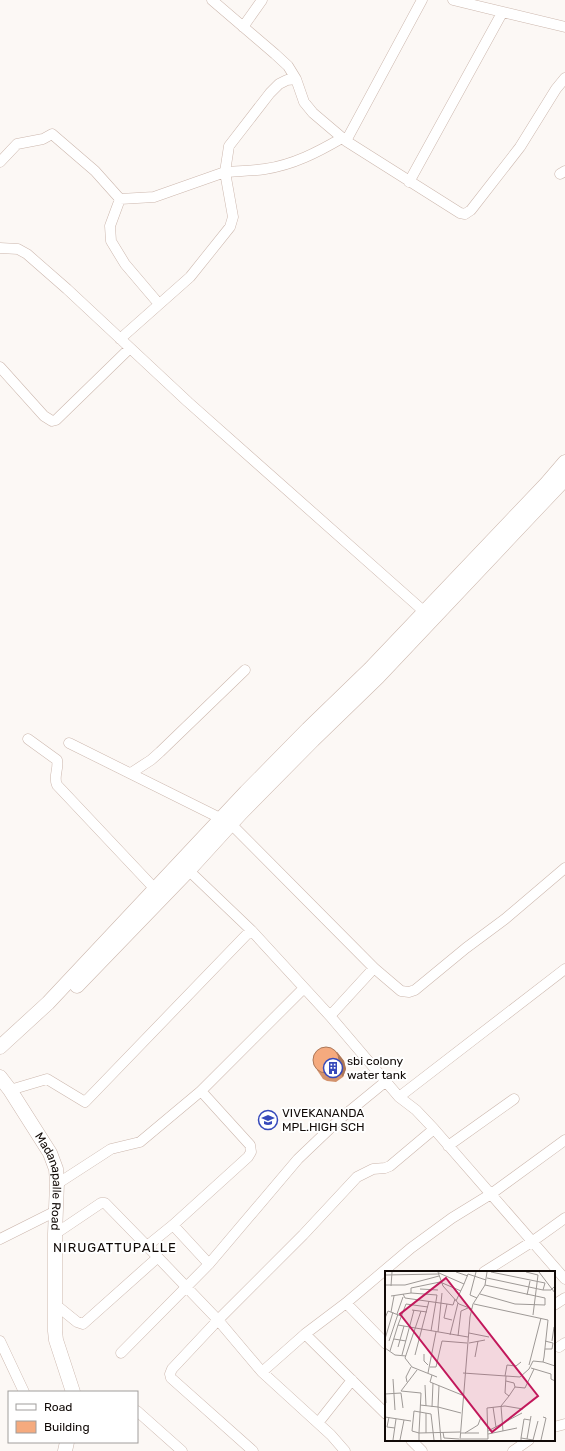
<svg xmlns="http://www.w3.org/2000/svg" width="565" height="1451" font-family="Rubik,sans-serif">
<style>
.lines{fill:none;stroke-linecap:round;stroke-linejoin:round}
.minor-casing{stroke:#ccb7ad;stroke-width:11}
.secondary-casing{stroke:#ccb7ad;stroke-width:15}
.minor{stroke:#fff;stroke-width:10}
.secondary{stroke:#fff;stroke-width:14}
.wall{fill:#d3926c}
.shaded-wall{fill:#ac7758}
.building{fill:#f5aa7e;stroke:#ac7758}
.labels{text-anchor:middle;stroke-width:4;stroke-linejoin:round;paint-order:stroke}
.poi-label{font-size:12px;fill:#110a07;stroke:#fff;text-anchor:start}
.street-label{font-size:12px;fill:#110a07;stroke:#fff}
.neighbourhood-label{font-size:13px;letter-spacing:1px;fill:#110a07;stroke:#fff}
.inset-road{fill:none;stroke:#9e9996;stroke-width:1}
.view{fill:#c2185b;fill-opacity:0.15;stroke:#c2185b;stroke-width:2}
.inset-edge{fill:none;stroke:#110a07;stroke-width:2}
</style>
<rect width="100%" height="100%" fill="#fcf8f5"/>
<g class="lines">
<defs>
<path id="minor" d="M212 0 275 54 288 66 296 79 304 102 313 113 346 141 460 213 465 214 471 210 520 147 556 89 565 78
M453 0 565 27
M243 27 262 0
M296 79 287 80 279 84 270 93 229 146 225 172C238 171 252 171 265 169 293 165 318 152 342 138
M346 141 422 0
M0 162 17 144 43 139 52 134 95 171 120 199 110 226 111 241 125 264 159 304
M560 174 565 171
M409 182 502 13
M120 199 154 197 225 172 233 217 230 227 190 277 120 339
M0 248 18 249 27 254 67 289 188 402 428 615
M0 367 44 416 52 421 56 420 130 348
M28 739 57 760C59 769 53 777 57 785L155 889
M69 743 222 819
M131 773 151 760 160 752 245 670
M231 824 374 968 401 991 409 992 415 990 466 948 505 919 565 868
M184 866 251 930 330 1016 399 1097 416 1110 434 1129 565 1279
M330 1016 374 968
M10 1090 47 1079 85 1102 251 930
M201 1091 250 1145 251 1152 248 1157 173 1225 147 1246 218 1320 262 1372 331 1435 345 1451
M399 1097 565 969
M448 1146 514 1099
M57 1184 111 1149 140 1142 201 1091 304 988
M173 1225 209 1264
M55 1234 101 1203H105L147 1246
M0 1239 56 1211
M484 1272 533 1241 565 1218
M346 1303 386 1344
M56 1305 77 1322 83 1324 157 1258
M554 1305 565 1298
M305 1334 386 1414
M0 1341 24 1392
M559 1347 565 1343
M121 1353 209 1264 298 1159 341 1118 385 1082
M262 1372 305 1334 346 1303 411 1248 452 1218 491 1194 565 1140
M137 1411 182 1451
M318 1423 352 1380
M554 1427 565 1424
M411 1440 422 1451
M253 1451 171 1378 170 1374 172 1369 218 1320 303 1235 357 1177 373 1169 385 1168 390 1166 434 1129
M513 1451 529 1440"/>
<g id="secondary">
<path d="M77 986 189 870 241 813 313 740 378 677 565 479"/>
<path d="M0 1047 48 1003 246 792 308 729 370 669 547 483 565 462"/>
<path id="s1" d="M0 1077 10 1090 50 1153 56 1169 57 1183 55 1234V1331L56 1340 73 1392"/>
<path d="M65 1451 67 1442"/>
</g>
</defs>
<use href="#minor" class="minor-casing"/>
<use href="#secondary" class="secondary-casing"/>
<use href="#minor" class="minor"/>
<use href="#secondary" class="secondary"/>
</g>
<path class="wall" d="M337 1052 344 1061 346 1069 343 1077 336 1082 327 1081 323 1079 317 1070Z"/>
<path class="shaded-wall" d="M337 1052 344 1061 346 1069 343 1077 337 1068Z"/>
<path class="building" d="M313 1060a13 13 0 1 1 26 0a13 13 0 1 1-26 0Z"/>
<defs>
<symbol id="building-ring" viewBox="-11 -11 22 22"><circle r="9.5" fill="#fff" stroke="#3649bb" stroke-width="1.5"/><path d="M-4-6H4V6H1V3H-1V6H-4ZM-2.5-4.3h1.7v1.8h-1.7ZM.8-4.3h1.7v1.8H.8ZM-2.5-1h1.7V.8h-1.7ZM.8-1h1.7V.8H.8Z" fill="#3649bb"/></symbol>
<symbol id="school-ring" viewBox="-11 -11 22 22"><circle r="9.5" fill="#fff" stroke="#3649bb" stroke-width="1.5"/><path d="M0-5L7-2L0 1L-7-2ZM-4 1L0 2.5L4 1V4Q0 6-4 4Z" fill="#3649bb"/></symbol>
</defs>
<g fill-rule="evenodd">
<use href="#building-ring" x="322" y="1057" width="22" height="22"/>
<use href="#school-ring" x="257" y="1109" width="22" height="22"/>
</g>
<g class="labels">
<g class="poi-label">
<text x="347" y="1065">sbi colony<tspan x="347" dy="14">water tank</tspan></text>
<text x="282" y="1117">VIVEKANANDA<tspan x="282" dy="14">MPL.HIGH SCH</tspan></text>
</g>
<g class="street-label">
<text dy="4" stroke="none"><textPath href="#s1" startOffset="119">Madanapalle Road</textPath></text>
</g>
<g class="neighbourhood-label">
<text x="115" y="1252">NIRUGATTUPALLE</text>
</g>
</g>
<g transform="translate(385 1271)">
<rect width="170" height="170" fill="#fcf8f5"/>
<path class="inset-road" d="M53 1 58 15 74 33 87 38M71 1 83 5M91 1 85 24 92 27M141 1 153 4M154 1 170 22M54 2 79 13 83 3 101 9M0 4 54 3M102 7 158 19 160 12 106 1M0 14H20L54 5M6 15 7 1M35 18 53 19M158 19H166L170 15M18 23 20 27 62 33 59 47 67 49M95 23 130 33 160 34V27L100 14M142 24 145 10M6 25 26 22M71 30 79 13M62 33 68 34 70 28M43 36 21 33 13 54 83 66M27 39 42 41M36 40 20 87 27 96 52 106M6 41 9 25M12 43 18 26M148 44 153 4M0 47 3 40 16 45M46 60 52 24 26 22V17L55 11 76 20M53 61 57 22M84 62 104 66M65 64 73 32M73 65 76 40 83 37M0 68 8 41M9 68 21 70M4 70 13 43M167 70 169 56M84 72 100 69M13 76 19 55M0 77 10 84 21 85M160 78H167L168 72 160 70M5 80 13 54M39 83V90L43 94M17 84 29 39M30 84 44 30M90 86 93 70M158 91 170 95M144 94 156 47M45 96H51L57 70 82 72M146 97 166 103V108L170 110M32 99 16 120 36 122 34 162 75 161M43 102 51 61M78 102 135 106 144 98 148 90 158 91 159 86 163 49 89 33M47 104 45 111 77 124M120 105 122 94 131 95 136 91M121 105 120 122 124 125 130 116M8 108 10 139M121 110 129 112 130 116 140 117 149 98M0 111 1 132M22 111 21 106 26 96M40 114 41 135M0 123 16 122 18 137M35 134 53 136 54 115M116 135 118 160M116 135 124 125M47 136 48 112M108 136 111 156M0 146 26 150M4 146 2 156 10 157M103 160 137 142M58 161 59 167 74 168M41 162V142M76 162H94M80 162 93 154 96 146M103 163 132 157M136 167 139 148 145 149M76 168H103L102 137 120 135 138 138M142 168 146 145M8 169 11 148M15 169 19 149M34 169V162L27 160 29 140 46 143 49 169M56 169 53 136 76 142M75 169 85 46 88 33 100 14 102 1M136 169V167L148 169M148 169 153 150M156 169 161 147 158 146"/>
<path class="view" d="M61 7 153 125 107 161 15 43Z"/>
<rect width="170" height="170" class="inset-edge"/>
</g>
<rect x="8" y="1391" width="130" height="52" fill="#ffffff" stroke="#a09d9c"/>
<rect x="16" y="1404" width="20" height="6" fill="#ffffff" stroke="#a09d9c"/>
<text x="44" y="1411" font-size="12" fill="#110a07">Road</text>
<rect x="16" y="1421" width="20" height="12" fill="#f5aa7e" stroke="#a09d9c"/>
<text x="44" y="1431" font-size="12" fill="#110a07">Building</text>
</svg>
